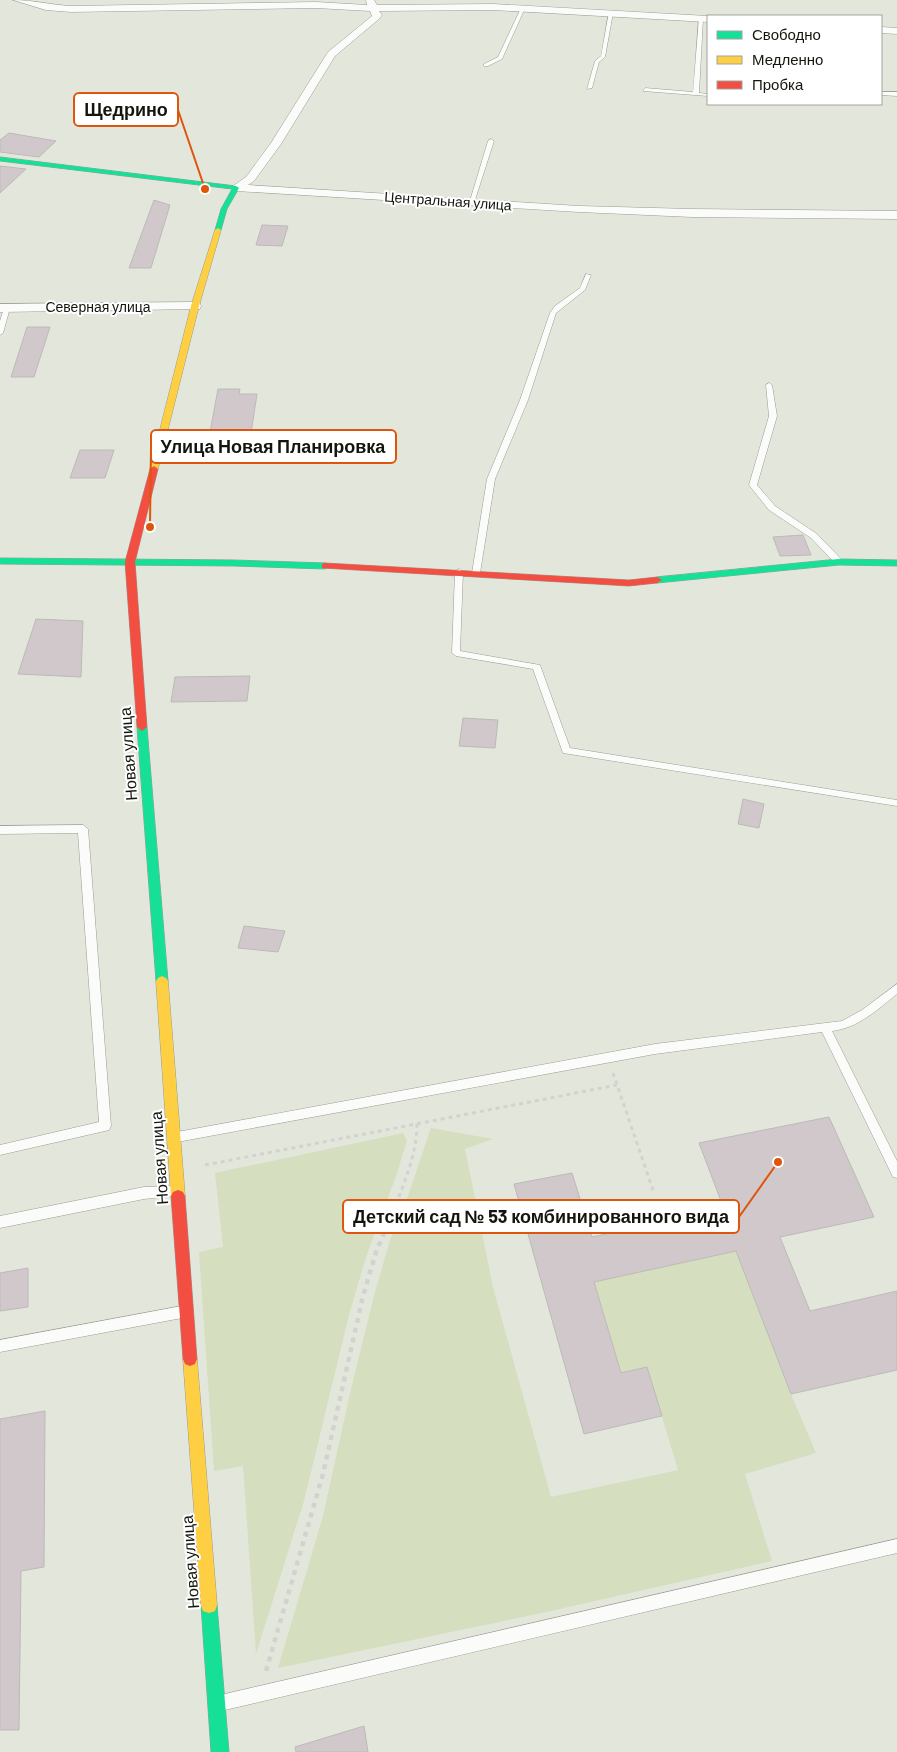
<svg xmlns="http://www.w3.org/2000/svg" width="897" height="1752" font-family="Barlow,sans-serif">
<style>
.green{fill:#d5debe}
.building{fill:#d1c8cc;stroke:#bcbab7}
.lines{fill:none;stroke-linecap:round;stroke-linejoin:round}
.lane-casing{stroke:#999c92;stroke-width:1}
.street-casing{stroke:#999c92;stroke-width:1}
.fast-casing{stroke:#999c92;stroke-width:1}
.slow-casing{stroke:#999c92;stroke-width:1}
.jam-casing{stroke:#999c92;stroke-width:1}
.path-far1{stroke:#d2d3d0;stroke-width:3;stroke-dasharray:4 4;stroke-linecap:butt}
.path{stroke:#d2d3d0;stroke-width:4.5;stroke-dasharray:5 5;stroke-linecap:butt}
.lane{fill:#fbfbfa;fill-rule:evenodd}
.street{fill:#fbfbfa;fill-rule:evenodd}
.fast{fill:#16e098;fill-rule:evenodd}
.slow{fill:#ffcf43;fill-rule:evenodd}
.jam{fill:#f24e42;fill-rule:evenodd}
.labels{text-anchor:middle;stroke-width:4;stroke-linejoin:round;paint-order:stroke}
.far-street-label{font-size:14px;fill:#14160e;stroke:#fff}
.street-label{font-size:16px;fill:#14160e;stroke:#fff}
.leader{fill:none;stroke:#dd560c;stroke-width:2}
.callout-dot{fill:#dd560c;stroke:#fff;stroke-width:2}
.callout{fill:#fff;stroke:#dd560c;stroke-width:2}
.callout-label{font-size:18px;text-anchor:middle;font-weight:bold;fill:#14160e}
</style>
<rect width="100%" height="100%" fill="#e3e7db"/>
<path class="green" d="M431 1128 493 1139 465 1149 493 1287 551 1497 678 1470 647 1367 621 1373 594 1282 736 1251 791 1394 816 1453 745 1474 772 1561 542 1613 278 1668 323 1516 350 1393 375 1292 390 1240 408 1196Z
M403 1133 407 1141 395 1179 366 1257 349 1315 304 1501 256 1654 243 1466 214 1471 199 1252 223 1247 215 1173Z"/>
<path class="building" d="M9 133 56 141 39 157 0 152V140Z
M0 166 26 169 0 193Z
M154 200 170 205 151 268H129Z
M262 225 288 226 282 246 256 245Z
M27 327H50L34 377H11Z
M218 389H240L239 394H257L249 447 208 443Z
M80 450H114L105 478H70Z
M803 535 811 555 780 556 773 537Z
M36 619 83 621 81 677 18 674Z
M250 676 247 701 171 702 175 677Z
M463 718 498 720 495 748 459 746Z
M743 799 764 804 759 828 738 824Z
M244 926 285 931 278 952 238 948Z
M829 1117 874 1217 780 1237 810 1311 897 1291V1370L791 1394 736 1251 594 1282 621 1373 647 1367 662 1416 584 1434 514 1184 572 1173 592 1237 724 1209 699 1143Z
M28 1268V1307L0 1311V1273Z
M45 1411 44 1567 21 1571 19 1730H0V1419Z
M364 1726 368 1752H296L295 1747Z"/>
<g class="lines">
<defs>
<path id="lane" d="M523 7 525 8 502 59 488 66H484V64L498 57 521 8Z
M609 12 613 13 605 57 599 62 592 88 587 89 595 61 601 56Z
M699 18 703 19 699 93 708 94V96L643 91 645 88 693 92Z
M897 92V96L881 95V92Z
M491 139 494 141 474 203 469 204 488 141Z
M586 274 591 275 585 290 556 313 528 400 495 479 480 573 476 576 473 575 472 573 487 479 520 400 550 313 555 306 580 288Z
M7 306 10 308 3 333 0 335V321L4 308Z
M769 383 772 385 777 416 757 485 775 506 817 534 842 560V564H836L811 538 769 510 749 485 769 416 766 385Z
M459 569 463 572 460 651 540 665 570 748 897 800V806L563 753 533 669 456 656 452 653 455 572Z
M83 825 88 829 111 1126 109 1130 105 1131 0 1155V1145L99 1122 78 833 0 834V826Z
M897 984V994C877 1010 858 1028 832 1031L897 1161V1178L893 1177 822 1032 655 1054 177 1142 173 1141 171 1137 173 1133 177 1132 655 1044 842 1021 862 1010Z
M173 1186 177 1187 179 1191 177 1195 173 1196 144 1199 0 1228V1216L144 1187Z
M182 1306 187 1308 188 1312 187 1316 182 1318 0 1352V1340Z
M897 1539V1553L225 1710 220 1707 217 1702 220 1697 225 1694Z"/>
<path id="street" d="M13 0C33 0 52 5 71 6L316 2 367 5 366 0H374L377 5 493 4 708 16V22L493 10 379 11 382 15 379 19 335 56 281 144 254 181 248 185 579 206 692 209 897 211V219L692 217 579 212 236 191 230 188 246 177 271 143 328 52 372 16 370 11 316 8 71 12 46 10Z
M881 27 897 28V34L881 33Z
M195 302 200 303 201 306 200 309 0 312V304Z"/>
<path id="fast" d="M0 157 236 186 239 188 227 209 221 230 218 232 215 230 221 209 232 189 0 161Z
M0 558 234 560 325 563 330 566 325 569 234 566 0 564Z
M839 559 897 560V566L839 565 657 583 652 580 657 577Z
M142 723 147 727 168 981 166 984 162 986 158 984 156 981 137 727Z
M209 1597 215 1599 217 1605 229 1752H211L201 1605 203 1599Z"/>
<path id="slow" d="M218 228 221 230 199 306 158 469 157 471H151L150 469 191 306 215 230Z
M162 976 166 978 168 981 185 1196 183 1200 178 1202 173 1200 171 1196 156 981 158 978Z
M190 1352 195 1354 197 1359 217 1605 215 1611 209 1613 203 1611 201 1605 183 1359 185 1354Z"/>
<path id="jam" d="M154 466 158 469 135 562 147 727 142 731 137 727 125 562 150 469Z
M325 563 629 580 657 577 662 580 657 583 629 586 322 568V564Z
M178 1190 183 1192 185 1196 197 1359 195 1364 190 1366 185 1364 183 1359 171 1196 173 1192Z"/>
</defs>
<use href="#lane" class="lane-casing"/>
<use href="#street" class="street-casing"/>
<use href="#fast" class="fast-casing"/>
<use href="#slow" class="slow-casing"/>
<use href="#jam" class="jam-casing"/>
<path class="path-far1" d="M613 1073 654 1193
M205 1165 617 1085
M393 1212C404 1183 417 1155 417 1123"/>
<path class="path" d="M266 1671 323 1474 363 1296 376 1252 393 1211"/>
<use href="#lane" class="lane"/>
<use href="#street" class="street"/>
<use href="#fast" class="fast"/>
<use href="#slow" class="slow"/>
<use href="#jam" class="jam"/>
</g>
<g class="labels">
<g class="far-street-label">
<text transform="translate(448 201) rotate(4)" y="5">Центральная улица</text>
<text x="98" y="312">Северная улица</text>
</g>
<g class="street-label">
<text transform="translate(128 754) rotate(-94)" y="6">Новая улица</text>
<text transform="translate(159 1158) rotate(-94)" y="6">Новая улица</text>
<text transform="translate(190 1562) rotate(-94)" y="6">Новая улица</text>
</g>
</g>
<path class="leader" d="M205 189L178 110M150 527L151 447M778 1162L739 1217"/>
<g class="callout-dot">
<circle cx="205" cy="189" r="5"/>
<circle cx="150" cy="527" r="5"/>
<circle cx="778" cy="1162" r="5"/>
</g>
<g class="callout">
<rect x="74" y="93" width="104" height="33" rx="5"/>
<rect x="151" y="430" width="245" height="33" rx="5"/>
<rect x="343" y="1200" width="396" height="33" rx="5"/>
</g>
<g class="callout-label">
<text x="126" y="116">Щедрино</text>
<text x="273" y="453">Улица Новая Планировка</text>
<text x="541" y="1223">Детский сад № 53 комбинированного вида</text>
</g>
<rect x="707" y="15" width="175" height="90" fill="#ffffff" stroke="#a1a29f"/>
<rect x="717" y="31" width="25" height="8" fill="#16e098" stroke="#a1a29f"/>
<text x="752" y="40" font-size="15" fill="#14160e">Свободно</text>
<rect x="717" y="56" width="25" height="8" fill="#ffcf43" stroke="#a1a29f"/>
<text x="752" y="65" font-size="15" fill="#14160e">Медленно</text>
<rect x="717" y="81" width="25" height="8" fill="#f24e42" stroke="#a1a29f"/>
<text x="752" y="90" font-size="15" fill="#14160e">Пробка</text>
</svg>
